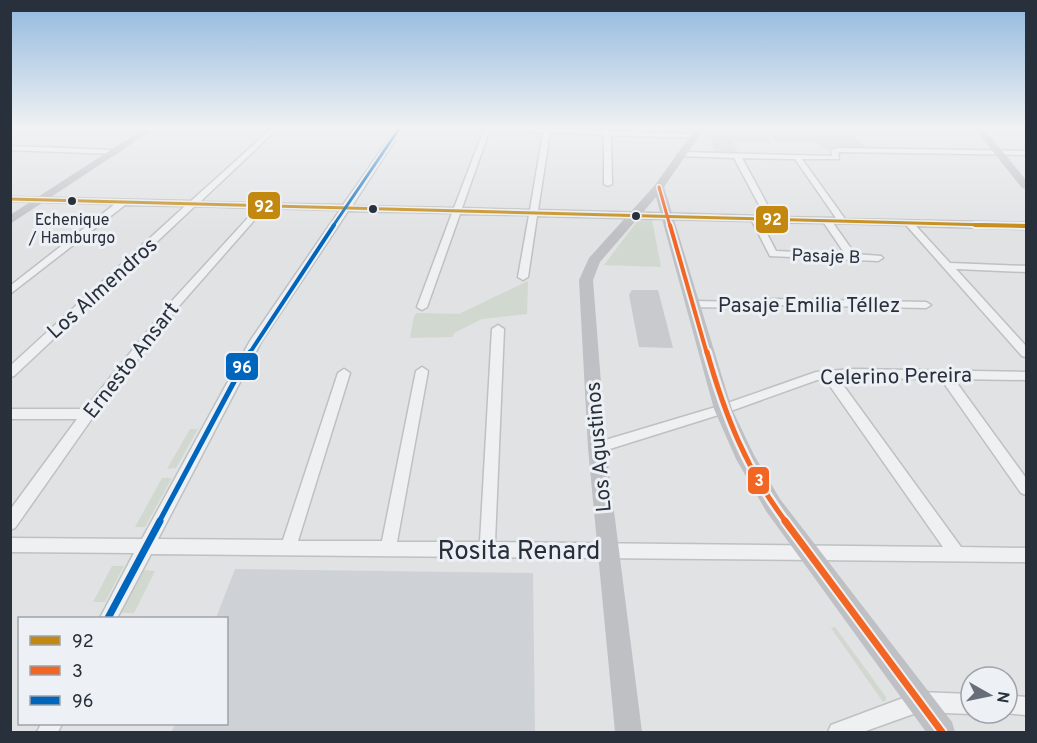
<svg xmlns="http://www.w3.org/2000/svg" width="1037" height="743" font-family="Overpass,sans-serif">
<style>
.built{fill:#ced2d7}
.green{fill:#d1d8d0}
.building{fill:#c8cacd}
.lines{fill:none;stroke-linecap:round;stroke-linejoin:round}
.street-casing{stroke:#bec0c2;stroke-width:3}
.street{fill:#eff0f1;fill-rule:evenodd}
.secondary{fill:#bec0c4;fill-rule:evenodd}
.bus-1-far1-casing{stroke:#edf0f4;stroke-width:6}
.bus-1-casing{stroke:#edf0f4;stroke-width:8}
.bus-2-far3-casing{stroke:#edf0f4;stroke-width:6}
.bus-2-far2-casing{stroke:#edf0f4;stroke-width:8}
.bus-2-far1-casing{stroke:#edf0f4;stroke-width:10}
.bus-2-casing{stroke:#edf0f4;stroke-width:11}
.bus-3-far3-casing{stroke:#edf0f4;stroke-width:6}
.bus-3-far2-casing{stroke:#edf0f4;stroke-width:8}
.bus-3-far1-casing{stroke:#edf0f4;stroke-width:10}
.bus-3-casing{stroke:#edf0f4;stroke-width:11}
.bus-1-far1{stroke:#c3880f;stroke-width:3}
.bus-1{stroke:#c3880f;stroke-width:4}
.bus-2-far3{stroke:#f26522;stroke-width:3}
.bus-2-far2{stroke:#f26522;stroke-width:4}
.bus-2-far1{stroke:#f26522;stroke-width:5}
.bus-2{stroke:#f26522;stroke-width:7}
.bus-3-far3{stroke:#0065bd;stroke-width:3}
.bus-3-far2{stroke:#0065bd;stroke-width:4}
.bus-3-far1{stroke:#0065bd;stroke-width:5}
.bus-3{stroke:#0065bd;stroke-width:7}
.bus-dot{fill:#28303c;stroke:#edf0f4;stroke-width:2}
.labels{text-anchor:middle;stroke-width:6;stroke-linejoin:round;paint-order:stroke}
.far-bus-label{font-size:16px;fill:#28303c;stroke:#edf0f4}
.far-street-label{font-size:18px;fill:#28303c;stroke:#edf0f4}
.street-label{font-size:21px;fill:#28303c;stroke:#edf0f4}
.near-street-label{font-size:26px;fill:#28303c;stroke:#edf0f4}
.line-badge{stroke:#edf0f4;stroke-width:2}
.badge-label{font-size:16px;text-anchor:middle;font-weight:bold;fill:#fff}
</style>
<rect width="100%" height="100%" fill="#e0e2e4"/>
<path class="built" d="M715 129H761L772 143 733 142 739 155 716 154 710 138Z
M235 569 533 573 535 732H171L175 724H226V618H216Z"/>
<path class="green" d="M765 129H867L869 131H847L869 149H823L817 142H775Z
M639 219 652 220 661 267 604 265Z
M528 281 527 314 482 319 454 333 453 337 410 338 414 316 417 313 459 314Z
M190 429H198L176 468 167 469Z
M162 478H172L145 527H135Z
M112 566H124L105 602H93Z
M143 570 155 571 134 613H121Z
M835 627 886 697V700L883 702 831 628Z"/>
<path class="building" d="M632 290H658L673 348 639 347 629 295Z"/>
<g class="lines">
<defs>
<path id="street" d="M271 129H277L200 202 343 205 396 129H402L352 206 454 208 484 129H490L462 208 530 210 543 132 514 131 511 129 604 130V129H610V131L694 134 697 136 694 138 611 135 612 184 608 186 604 184V135L550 132 538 210 765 216 734 158 679 156 678 154 682 152 832 156 831 150 839 148 1026 151V155L840 152 838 153 839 159H802L845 219 1026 223V229L916 226 950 263 1026 266V272L956 269 1026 346V357L1022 356 906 225 833 223 855 254 881 256 883 258 878 261 770 256 752 221 537 216 528 277 523 280 518 277 529 215 460 214 427 307 422 310 417 307 452 213 348 211 261 342 158 539 283 540 338 373 344 369 350 373 298 541H382L416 371 422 367 428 371 397 542H480L492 329 498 325 504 329 495 542 943 547 825 379 817 380 728 412 597 453 592 452 590 448 592 444 719 406 816 372 853 369 1026 372V380L954 379 1026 478V495L1021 493 941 379 838 378 961 547 1026 548V562L151 554 117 618H100L134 553 10 552V538L142 539 250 341 340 210 265 208 179 306 93 417 15 528 10 530V510L77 419H10V409H85L171 302 257 208 195 206 14 376 10 377V366L185 206 125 205 10 294V286L115 204 10 201V197L191 201ZM742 158 795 159 836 218 774 217ZM761 222 824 223 845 254 776 251Z
M10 146 114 150 118 152 114 154 10 150Z
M775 299 926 302 931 305 926 308 775 305 744 308 693 307 688 304 693 301 744 302Z
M919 692 971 694V713H973L971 714 919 712 863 732H828L831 725Z
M1007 695 1026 697V715L1003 713H1007Z
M41 724H62L58 732H37Z"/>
</defs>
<use href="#street" class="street-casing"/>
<use href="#street" class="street"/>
<path class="secondary" d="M143 129H154L10 224V215Z
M695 129H704L664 187 732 409 754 455 780 499 952 722 955 732H926L766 511 736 459 714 409 656 197 600 262 593 280 606 448 642 732H615L588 448 579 280 589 258 655 185Z
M975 129H984L1026 180V189L1022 188Z"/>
<defs>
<path id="bus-1-far1" d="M10 199 1026 226"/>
<path id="bus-1" d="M975 225 1026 226"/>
<path id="bus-2-far3" d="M659 187 670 226"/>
<path id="bus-2-far2" d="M670 225 707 354"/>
<path id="bus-2-far1" d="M707 352C725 415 746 469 786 522"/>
<path id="bus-2" d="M785 521 942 732"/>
<path id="bus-3-far3" d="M333 226 399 129"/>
<path id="bus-3-far2" d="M249 354 334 225"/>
<path id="bus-3-far1" d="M159 522 250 352"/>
<path id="bus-3" d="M108 618 160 521"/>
</defs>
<use href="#bus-1-far1" class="bus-1-far1-casing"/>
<use href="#bus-1" class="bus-1-casing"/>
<use href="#bus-2-far3" class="bus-2-far3-casing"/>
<use href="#bus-2-far2" class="bus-2-far2-casing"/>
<use href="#bus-2-far1" class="bus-2-far1-casing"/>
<use href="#bus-2" class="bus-2-casing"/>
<use href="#bus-3-far3" class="bus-3-far3-casing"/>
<use href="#bus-3-far2" class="bus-3-far2-casing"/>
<use href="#bus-3-far1" class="bus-3-far1-casing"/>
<use href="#bus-3" class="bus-3-casing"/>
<use href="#bus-1-far1" class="bus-1-far1"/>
<use href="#bus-1" class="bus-1"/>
<use href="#bus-2-far3" class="bus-2-far3"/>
<use href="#bus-2-far2" class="bus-2-far2"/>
<use href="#bus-2-far1" class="bus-2-far1"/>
<use href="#bus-2" class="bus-2"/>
<use href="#bus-3-far3" class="bus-3-far3"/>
<use href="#bus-3-far2" class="bus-3-far2"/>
<use href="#bus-3-far1" class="bus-3-far1"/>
<use href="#bus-3" class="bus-3"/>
</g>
<linearGradient id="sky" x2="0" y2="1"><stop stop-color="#91b8de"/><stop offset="0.55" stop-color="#f1f2f3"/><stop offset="1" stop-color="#f1f2f3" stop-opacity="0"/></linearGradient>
<rect width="1037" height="233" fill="url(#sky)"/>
<g class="bus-dot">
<circle cx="72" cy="201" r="5"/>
<circle cx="373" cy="209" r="5"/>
<circle cx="636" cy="216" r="5"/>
</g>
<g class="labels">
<g class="far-bus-label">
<text x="72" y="225">Echenique<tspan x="72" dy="18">/ Hamburgo</tspan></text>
</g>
<g class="far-street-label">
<text transform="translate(826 256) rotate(2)" y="6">Pasaje B</text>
</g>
<g class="street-label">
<text transform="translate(102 288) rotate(-42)" y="7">Los Almendros</text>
<text x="809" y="312">Pasaje Emilia Téllez</text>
<text transform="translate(131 360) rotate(-52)" y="7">Ernesto Ansart</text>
<text transform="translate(896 376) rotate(-1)" y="7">Celerino Pereira</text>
<text transform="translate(598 447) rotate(-95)" y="7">Los Agustinos</text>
</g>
<g class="near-street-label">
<text x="519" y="559">Rosita Renard</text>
</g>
</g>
<g class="line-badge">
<rect x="247" y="191" width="34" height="29" rx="6" fill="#c3880f"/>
<rect x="755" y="205" width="34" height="29" rx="6" fill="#c3880f"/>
<rect x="225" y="352" width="34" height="29" rx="6" fill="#0065bd"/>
<rect x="747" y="466" width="23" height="29" rx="6" fill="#f26522"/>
</g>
<g class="badge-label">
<text x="264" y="212">92</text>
<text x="772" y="225">92</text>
<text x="242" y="373">96</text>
<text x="759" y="486">3</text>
</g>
<rect width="1037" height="743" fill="none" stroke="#28303c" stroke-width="24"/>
<rect x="18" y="617" width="210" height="108" fill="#edf0f4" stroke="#9ea3aa" stroke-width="1.5"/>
<rect x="30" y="636" width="30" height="9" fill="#c3880f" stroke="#9ea3aa" stroke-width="1.5"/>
<text x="72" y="647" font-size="18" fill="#28303c">92</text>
<rect x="30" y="666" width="30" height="9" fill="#f26522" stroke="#9ea3aa" stroke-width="1.5"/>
<text x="72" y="677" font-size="18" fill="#28303c">3</text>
<rect x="30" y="696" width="30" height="9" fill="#0065bd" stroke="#9ea3aa" stroke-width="1.5"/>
<text x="72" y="707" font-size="18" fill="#28303c">96</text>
<g transform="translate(989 695) rotate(99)"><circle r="28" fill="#edf0f4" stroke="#9ea3aa" stroke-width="1.5"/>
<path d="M0-4.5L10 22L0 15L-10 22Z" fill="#686e77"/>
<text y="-9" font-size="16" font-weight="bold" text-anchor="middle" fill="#28303c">N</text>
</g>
</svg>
